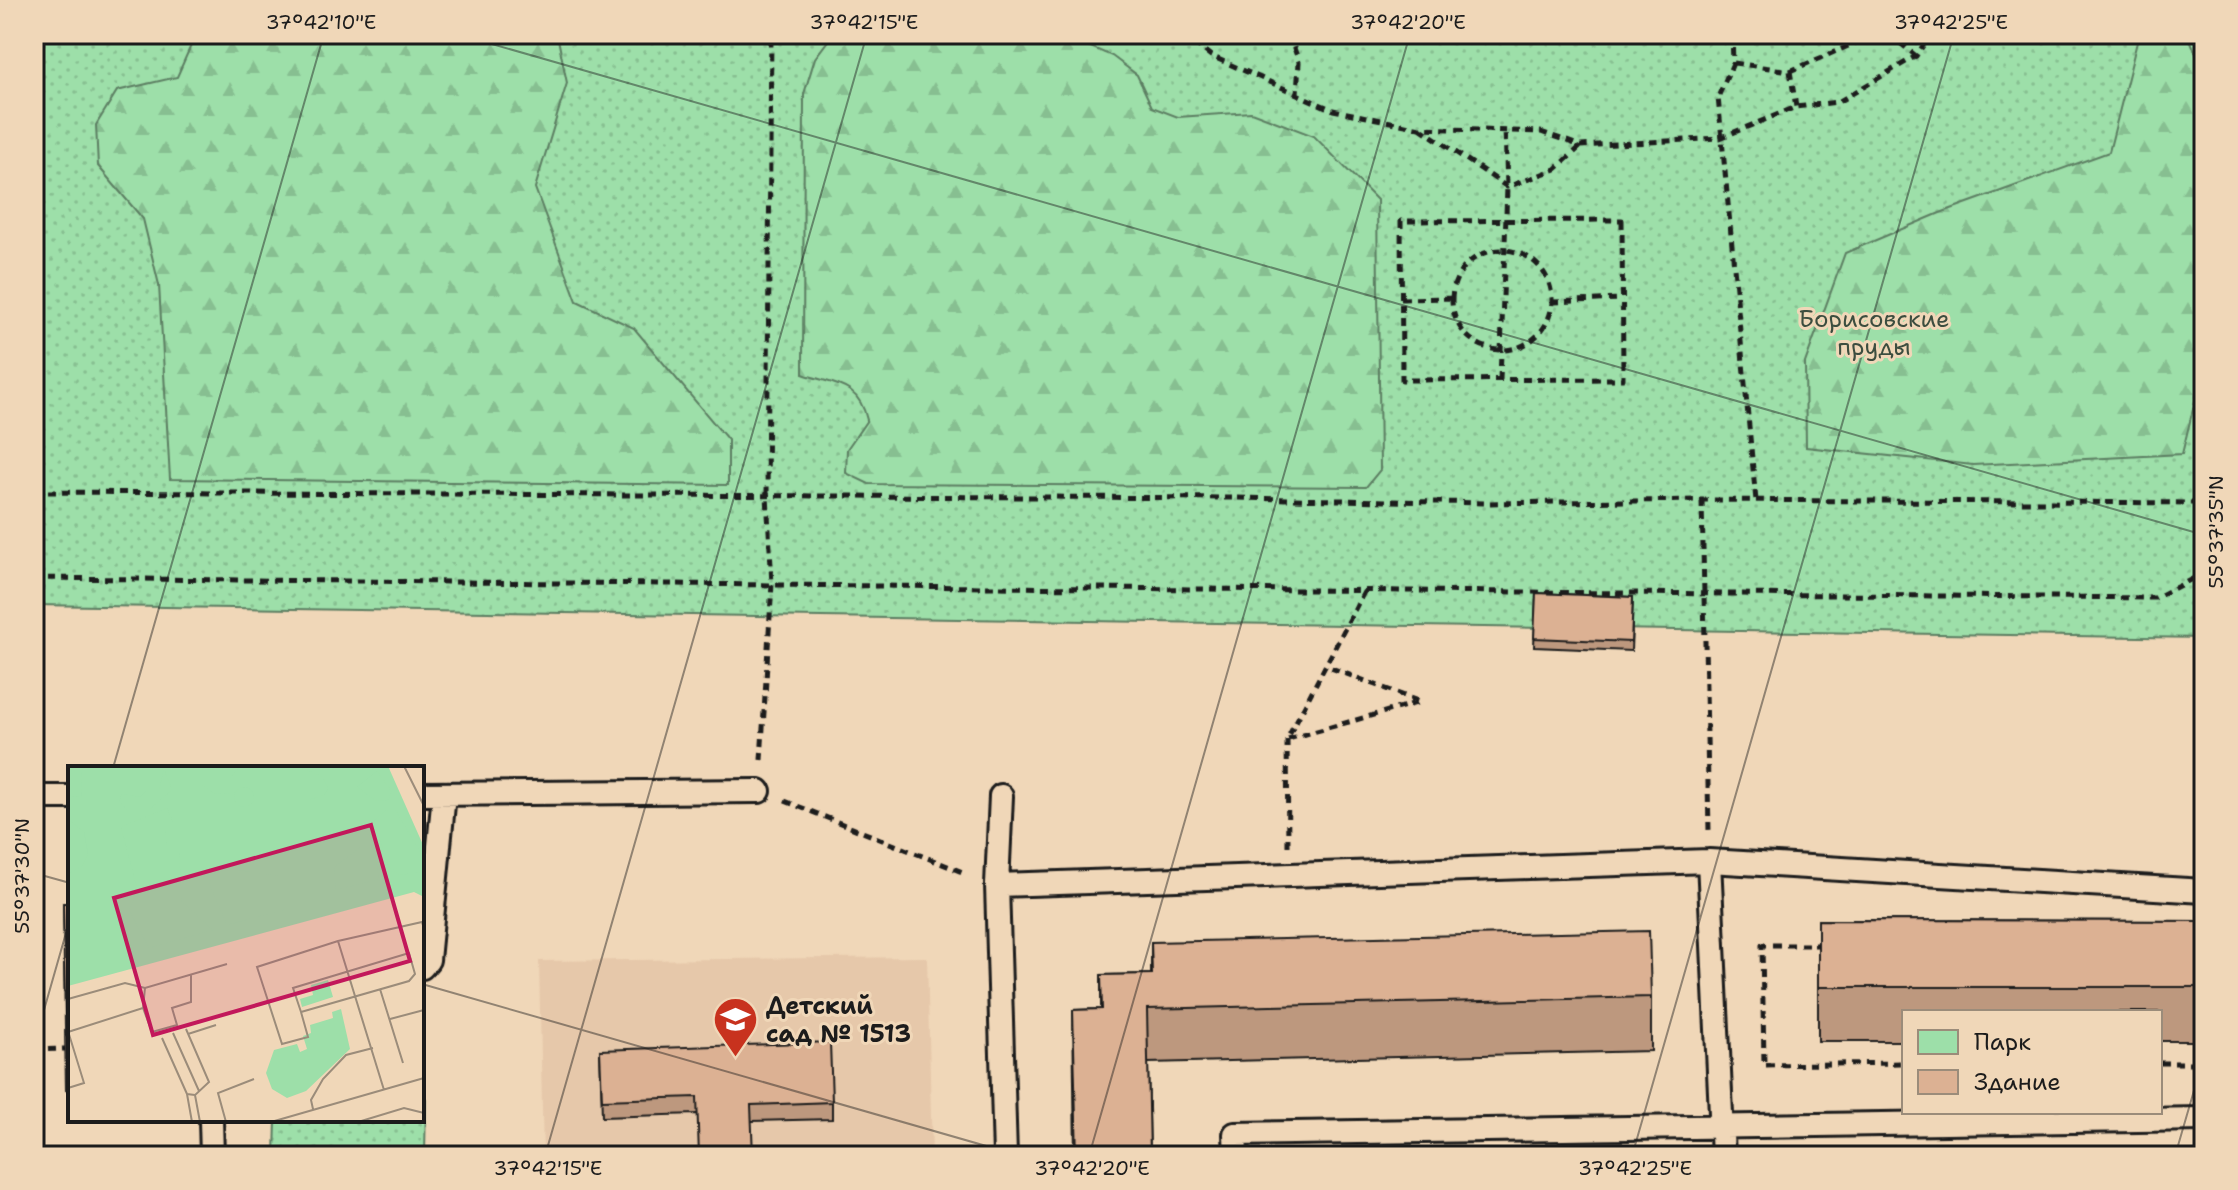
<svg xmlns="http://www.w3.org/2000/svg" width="2238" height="1190" font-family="'Shantell Sans',sans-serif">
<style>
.built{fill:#e6c8aa}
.green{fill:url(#green-dots);stroke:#5c7e62;stroke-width:2}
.forest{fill:url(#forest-firs);stroke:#5c7e62;stroke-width:2}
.pitch{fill:#9ddfa9;stroke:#5c7e62;stroke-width:2}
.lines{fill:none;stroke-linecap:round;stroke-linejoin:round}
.service-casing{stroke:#1c1c1c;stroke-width:28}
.path{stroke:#1c1c1c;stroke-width:5;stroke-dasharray:8 6;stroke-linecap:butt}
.service{stroke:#f0d7b8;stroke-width:22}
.wall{fill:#bd987e;stroke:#1c1c1c;stroke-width:2}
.building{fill:#dcb193;stroke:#1c1c1c;stroke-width:2}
.ticks{fill:none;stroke:#1c1c1c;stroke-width:2;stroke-opacity:0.45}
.labels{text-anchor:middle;stroke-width:6;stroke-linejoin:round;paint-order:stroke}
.park-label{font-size:24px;fill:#3c4d3f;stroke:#f0d7b8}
.poi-label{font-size:24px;font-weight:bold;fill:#1c1c1c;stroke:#f0d7b8;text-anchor:start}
.inset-road{fill:none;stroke:#9b8c7a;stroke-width:2}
.view{fill:#c2185b;fill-opacity:0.15;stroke:#c2185b;stroke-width:4}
.inset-edge{fill:none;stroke:#1c1c1c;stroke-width:4}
.neatline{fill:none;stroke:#1c1c1c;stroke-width:3}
.ticks-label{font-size:20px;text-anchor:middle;fill:#1c1c1c}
</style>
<defs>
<pattern id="green-dots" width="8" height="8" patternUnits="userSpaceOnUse" patternTransform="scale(2)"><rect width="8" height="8" fill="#9ddfa9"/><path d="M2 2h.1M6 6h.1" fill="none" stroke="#87bf91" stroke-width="1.8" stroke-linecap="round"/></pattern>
<pattern id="forest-firs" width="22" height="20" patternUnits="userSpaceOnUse" patternTransform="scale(2)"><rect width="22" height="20" fill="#9ddfa9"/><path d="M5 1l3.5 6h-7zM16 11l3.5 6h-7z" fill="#87bf91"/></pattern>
</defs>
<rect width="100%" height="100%" fill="#f0d7b8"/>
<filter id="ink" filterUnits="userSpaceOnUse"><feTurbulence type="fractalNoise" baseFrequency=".0125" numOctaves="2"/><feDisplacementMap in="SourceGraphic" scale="16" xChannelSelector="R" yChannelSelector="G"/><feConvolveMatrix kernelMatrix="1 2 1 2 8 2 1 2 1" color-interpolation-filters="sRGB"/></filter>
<g filter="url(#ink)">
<path class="built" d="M927 957 932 1156H543L539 961Z"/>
<path class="green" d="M34 34H2204V638L34 605Z
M422 1099H426L425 1156H275L276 1120H422Z
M1540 1151V1156H1386Z"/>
<path class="forest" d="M196 34H557L567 83 535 188 577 301 634 328 728 440V485L170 479 159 285 143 219 98 166 96 125 117 91 177 77Z
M833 34H1060L1112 56 1137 75 1152 107 1178 117 1251 112 1314 136 1377 200 1380 470 1366 487 869 484 846 473 847 449 867 420C859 383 835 385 803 374L804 94 815 58Z
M2139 34H2188L2204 73V364L2182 454 1973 465 1806 447 1805 363 1845 253 1940 213 2109 152Z"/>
<path class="pitch" d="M1540 1151 1637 1153V1156H1540Z"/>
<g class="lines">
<defs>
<path id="service" d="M34 792 41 797H70
M422 794 759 791
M1709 861 1723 1156
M997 885 1001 796
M422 967 428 960 444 794
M211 1120 212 1156
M1005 1156 997 885 1709 861 2204 891
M1236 1156 1235 1134 2204 1119"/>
</defs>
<use href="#service" class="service-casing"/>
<path class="path" d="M1183 34 1211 56 1333 110 1420 128 1541 132 1581 146 1720 138 1796 107 1838 102 1916 56 1931 34
M1289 34 1299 62 1297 94
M1732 34 1733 63 1718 97 1756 501
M1889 34 1916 56
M1734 63 1790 71 1876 34
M1790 71 1796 107
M1420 128 1507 187 1556 169 1581 146
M1622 220 1623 379 1402 380 1401 221Z
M1452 300a50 50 0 1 1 100 0a50 50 0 1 1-100 0Z
M1401 299 1452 298
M1552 302 1622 299
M1500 380 1507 187 1505 129
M34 492 1238 498 1488 503 1702 500 2204 503
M1702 500 1709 831
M34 578 2155 598 2204 573
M1288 739 1420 702 1326 666
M761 760 772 584 767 496 771 34
M785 801 965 873
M1288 846 1287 739 1365 590
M1822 945H1762L1764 1065 1904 1063
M34 1050 65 1049
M2160 1063H2204"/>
<use href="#service" class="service"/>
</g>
<path class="wall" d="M1536 593 1633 597 1631 651 1534 647Z
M63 903H70V1090H66Z
M1818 920 2204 921V1041H2160V1012H1904V1041H1818Z
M1151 942 1651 997V1051L1148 1063 1150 1156H1075L1073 1010 1101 1009V975L1151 974Z
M600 1050 832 1102V1119L751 1121 697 1114 602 1117Z"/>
<path class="building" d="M1536 593 1633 597 1631 642 1534 638Z
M63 903H70V1036H66Z
M1818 920 2204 921V987H1818Z
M1649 931 1651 997 1147 1009 1150 1156H1077L1073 1010 1102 1009 1101 975 1152 974 1151 942Z
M830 1042 832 1102 751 1105 753 1156H699L697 1097 602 1100 600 1050Z"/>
</g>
<path class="ticks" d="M457 34 2204 535M113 768 324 34M34 873 70 883M422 984 1021 1156M34 1045 70 919M545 1156 867 34M1089 1156 1410 34M1632 1156 1954 34M2175 1156 2204 1056"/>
<defs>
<symbol id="school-pin" viewBox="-11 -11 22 30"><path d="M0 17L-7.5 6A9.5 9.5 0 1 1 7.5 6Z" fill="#c8321e" stroke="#f0d7b8"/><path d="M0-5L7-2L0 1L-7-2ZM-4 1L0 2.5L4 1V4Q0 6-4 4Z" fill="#fff"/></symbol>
</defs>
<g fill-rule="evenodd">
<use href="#school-pin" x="710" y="994" width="51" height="69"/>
</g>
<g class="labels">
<g class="park-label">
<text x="1874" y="327">Борисовские<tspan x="1874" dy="28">пруды</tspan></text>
</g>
<g class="poi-label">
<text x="766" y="1014">Детский<tspan x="766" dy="28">сад № 1513</tspan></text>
</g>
</g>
<g transform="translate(68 766)">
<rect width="356" height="356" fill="#f0d7b8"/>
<path d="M0 0H320L356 81V131L346 126 0 220ZM260 214 265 231 234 241 232 233 245 229 243 219Z" fill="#9ddfa9"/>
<path d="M172 0 162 12V27L147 28 134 19 139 4ZM234 2 255 11 260 23 256 29 240 34 225 29ZM96 3 104 24 81 44H59L51 35 54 28 72 31 79 24H91ZM309 5 324 26 319 35 307 34 289 21ZM166 31a10 10 0 1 1 20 0a10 10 0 1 1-20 0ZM99 42 105 56 97 64 99 79 111 87 114 136 145 164 81 182 61 144 70 126 53 61ZM319 44 328 45 354 89V106L332 109 320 100 306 54ZM0 53 16 66 20 88 14 100 0 108ZM293 60 305 74 311 113 268 124 266 101 293 81ZM150 101 210 110 219 143 159 159 141 117ZM273 243 282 283 238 325 219 332 204 323 198 307 206 284 229 278 232 286 239 283 235 270 243 267 242 259 265 252 264 246Z" fill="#9ddfa9"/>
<path d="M0 0H13L14 30 0 31Z" fill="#9ddfa9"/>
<path class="inset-road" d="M336 0 356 40M270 175 316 324M312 223 335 297M0 233 57 217 77 222 159 198M75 242 84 266 109 259 104 242 123 236V209M233 246 341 215 347 208 341 187 225 222 233 246 240 271 214 278 189 201 270 175 354 156 356 163M322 253 356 244M118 263 141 316 127 329 132 356M0 265 16 317 0 322M0 266 75 242 77 222M105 267 131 325M120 268 148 259M94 272 119 328 127 329M119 328 124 356M245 343 243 334 255 313 278 289 305 282M158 356 150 327 186 313M203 356 356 312M290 356 336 342 356 347"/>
<path class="view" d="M303 59 342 195 85 269 46 132Z"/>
<rect width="356" height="356" class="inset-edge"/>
</g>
<rect width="2238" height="1190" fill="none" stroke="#f0d7b8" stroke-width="88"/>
<rect x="1902" y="1010" width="260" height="104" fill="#f0d7b8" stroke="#9b8c7a" stroke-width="2"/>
<rect x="1918" y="1030" width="40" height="24" fill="#9ddfa9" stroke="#9b8c7a" stroke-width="2"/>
<text x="1974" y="1050" font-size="24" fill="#1c1c1c">Парк</text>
<rect x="1918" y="1070" width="40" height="24" fill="#dcb193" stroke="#9b8c7a" stroke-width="2"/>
<text x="1974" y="1090" font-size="24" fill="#1c1c1c">Здание</text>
<rect x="44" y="44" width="2150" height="1102" class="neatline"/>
<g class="ticks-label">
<text x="321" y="29">37°42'10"E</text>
<text x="864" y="29">37°42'15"E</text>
<text x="1408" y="29">37°42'20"E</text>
<text x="1951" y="29">37°42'25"E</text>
<text transform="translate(2216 532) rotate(-90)" y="7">55°37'35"N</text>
<text transform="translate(22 876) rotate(-90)" y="7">55°37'30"N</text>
<text x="548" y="1175">37°42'15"E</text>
<text x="1092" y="1175">37°42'20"E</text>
<text x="1635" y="1175">37°42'25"E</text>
</g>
</svg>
